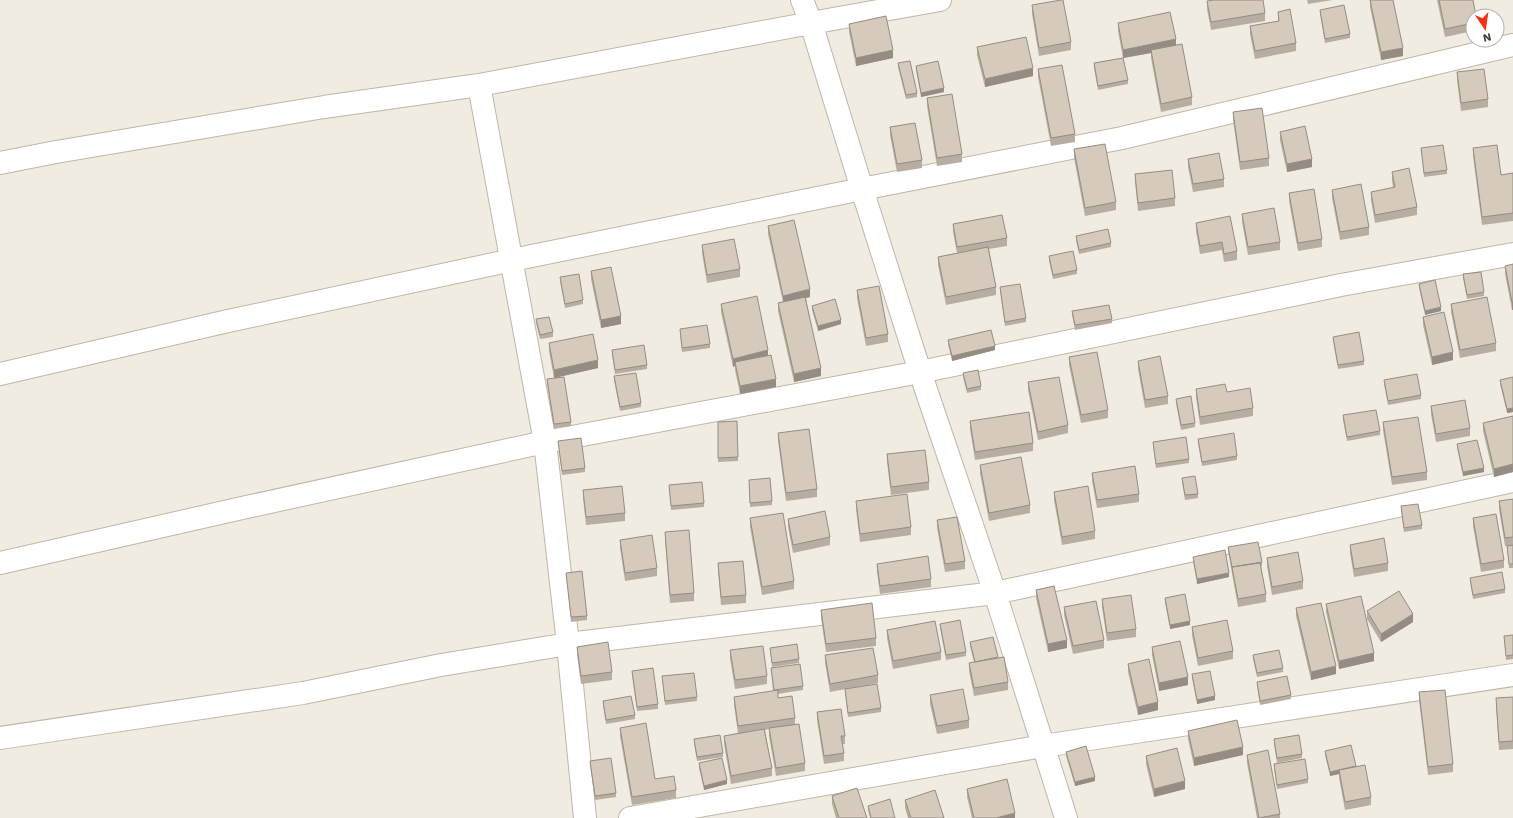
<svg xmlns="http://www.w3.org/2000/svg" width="1513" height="818" font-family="'Work Sans',sans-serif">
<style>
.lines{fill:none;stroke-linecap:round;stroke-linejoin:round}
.minor-casing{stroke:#bfb6a8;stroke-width:24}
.minor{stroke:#fff;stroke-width:22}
.wall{fill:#b7aea1}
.shaded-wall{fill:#958d83}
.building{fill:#d5cabb;stroke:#958d83}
</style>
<rect width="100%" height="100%" fill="#f1ece2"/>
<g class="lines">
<defs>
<path id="minor" d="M802 0 811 23 862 189 920 372 995 593 1066 818
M479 85 545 442 568 644 585 818
M0 163 56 152 324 107 479 85 811 23 940 0
M0 374 228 321 512 260 862 189 1122 138 1513 45
M0 563 242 508 545 442 920 372 1341 285 1513 254
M0 738 303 693 441 665 568 644 995 593 1513 481
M630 818 1043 746 1513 675"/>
</defs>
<use href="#minor" class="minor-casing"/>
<use href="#minor" class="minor"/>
</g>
<path class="wall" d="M1307 0H1333L1308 4Z
M1370 0H1393L1403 56 1381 60 1370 7Z
M1437 0H1473V31L1445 37Z
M1207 1 1265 13V21L1211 30 1207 9Z
M1032 5 1071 42V50L1039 56 1032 14Z
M1320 10 1350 34V38L1325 43 1320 14Z
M1278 12 1296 43V51L1255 59 1250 34V26L1278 21Z
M1118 23 1176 45 1192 97V105L1161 112 1151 58V53L1123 58 1128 80V84L1098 90 1094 68V63L1123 58 1118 31Z
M849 24 893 58 856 66 849 32Z
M977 47 1033 76 985 87 977 55Z
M898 63 917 93V97L906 99 898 67Z
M916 66 944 92 921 97 916 70Z
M1038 69 1075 134V142L1051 146 1038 77Z
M1457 72 1488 99V107L1461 111 1457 80Z
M927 98 962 154V162L937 166 927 106Z
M1233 112 1269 158V166L1240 170 1233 120Z
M890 127 922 160V168L897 172 890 135Z
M1280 132 1312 167 1287 172 1280 140Z
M1421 148 1447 170V174L1424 177Z
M1473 148 1501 175 1513 173V221L1482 225 1473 156Z
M1074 149 1116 202V210L1085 216 1074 158Z
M1188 159 1224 179V187L1193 192 1188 167Z
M1392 172 1417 207V215L1375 223 1371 200V192L1393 188 1392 180Z
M1135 174 1175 198V206L1138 211 1135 182Z
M1332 190 1369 227V235L1340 240 1332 198Z
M1289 193 1322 239V247L1298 251 1289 201Z
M1242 214 1280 242V250L1248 255 1242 222Z
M1196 223 1237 251V260L1224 262 1222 250 1200 254 1196 231Z
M953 224 1007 238V246L989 249 996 287V295L946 305 938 265V257L957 253 953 232Z
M768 226 810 297 806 298 821 376 794 382 778 311V303L783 302 768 234Z
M1076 236 1111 243V247L1079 254 1076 240Z
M702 245 740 269V277L707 283 702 253Z
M1049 256 1077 270V274L1053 279 1049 261Z
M1513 264V316V310H1512L1505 274V266Z
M591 271 621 324 601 328 591 279Z
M1463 274 1484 292V296L1467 299 1463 278Z
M560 277 583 300V304L565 308 560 281Z
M1419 284 1441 311 1425 315 1419 288Z
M1000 287 1026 318V322L1005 326 1000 291Z
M857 290 888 334V342L866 346 857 298Z
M721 304 768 355 776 387 740 394 735 370V366L733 367 721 312Z
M1451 304 1496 343V351L1460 358 1451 312Z
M812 306 841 324 818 331 812 310Z
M1072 311 1112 319V323L1075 330 1072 315Z
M1423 317 1453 360 1432 365 1423 325Z
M536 319 553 332V337L540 339 536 323Z
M680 329 710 344V348L682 352 680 334Z
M1333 337 1364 361V365L1338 369 1333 341Z
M948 340 995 350 952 361 948 344Z
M549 343 598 368 554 378 549 351Z
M612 350 647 365V369L615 374 612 354Z
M1069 357 1108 410V418L1081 423 1069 365Z
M1138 361 1168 396V404L1145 408 1138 369Z
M963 373 981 386V390L967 393 963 377Z
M614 376 641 403V407L620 411 614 380Z
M1513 377V412L1507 413 1500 384V380Z
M547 379 571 422V426L554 428 547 383Z
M1384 380 1421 395V399L1388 405 1384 384Z
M1028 382 1068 425V433L1038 440 1028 390Z
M1196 389 1227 392 1253 408V416L1200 425 1196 397Z
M1176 399 1195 423V427L1181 430 1176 403Z
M1431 406 1470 428V436L1436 442 1431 414Z
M1343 415 1380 431V435L1347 441 1343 420Z
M1513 416V472L1494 477 1483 431V423Z
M737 421 738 461 718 462V422Z
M970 421 1033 443V451L975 460 970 429Z
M1383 422 1427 472V480L1392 485 1383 430Z
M778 433 817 489V497L786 501 778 441Z
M1198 439 1237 456V460L1202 466 1198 443Z
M558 441 585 468V472L562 475Z
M1153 442 1189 459V463L1156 468 1153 446Z
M1457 444 1484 472 1463 476 1457 448Z
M887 454 929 482V490L891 495 887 462Z
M980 465 1030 505V513L989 521 980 473Z
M1092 473 1139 494V502L1097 508 1092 481Z
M1182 478 1198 494V498L1185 500 1182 482Z
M749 484 772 501V505L750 507Z
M669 485 704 503V507L671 510Z
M583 490 625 513V521L586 525 583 498Z
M1054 492 1095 531V539L1062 545 1054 500Z
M1513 499V568H1509L1507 546H1505L1499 509V501Z
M856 501 911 527V535L860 542 856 509Z
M1401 506 1422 525V529L1404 532 1401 510Z
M750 518 794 581V589L762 595 750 527Z
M1473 518 1504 560V568L1481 572 1473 526Z
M788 519 830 537V545L793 553 788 527Z
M937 520 965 561V569L945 572 937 528Z
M665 532 694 593V601L670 603 665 540Z
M620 540 657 568V576L625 581 620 548Z
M1350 545 1388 563V571L1354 577 1350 553Z
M1228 547 1262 562V566H1261L1266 594V602L1238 607 1228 551Z
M1193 557 1229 577 1197 584 1193 561Z
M1267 558 1303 581V589L1272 595 1267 566Z
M718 563 746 595V603L721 605 718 571Z
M877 564 931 579V587L880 594 877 572Z
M566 573 587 616V620L571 622Z
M1470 578 1505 589V593L1473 599 1470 582Z
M1036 590 1067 648 1048 652 1036 598Z
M1165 598 1190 625 1170 629 1165 602Z
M1102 599 1136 629V637L1107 641 1102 607Z
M1326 604 1374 661 1339 669 1326 612Z
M1064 607 1104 640V648L1073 654 1064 615Z
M1296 608 1336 674 1311 680 1296 616Z
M821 610 876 638V646L826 652 821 618Z
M1367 611 1413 622 1381 642 1367 619Z
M940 624 966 652V656L946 660 940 628Z
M1192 627 1233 651V659L1198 666 1192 635Z
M887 630 941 652V660L893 669 887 638Z
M1513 635V659L1506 660 1504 636Z
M970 642 998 658 1008 682V690L974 696 969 671V663L974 662 970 646Z
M577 647 612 672V680L581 684 577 655Z
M1152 647 1188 685 1159 691 1152 655Z
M770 648 799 659V663L772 667Z
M730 650 767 676V684L735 689 730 658Z
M825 655 878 675V683L830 692 825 663Z
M1253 655 1283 668V672L1257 677 1253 659Z
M1128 664 1158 710 1138 715 1128 672Z
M771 668 803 686V690L778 694V698L795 718V724L805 763V771L776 776 769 736V729L765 730 772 768V776L731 784 724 744V736L738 733 734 705V697L773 691Z
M632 671 658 704V709L637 711 632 675Z
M1192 674 1215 700 1197 704 1192 678Z
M662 676 697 697V701L665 705Z
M1257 682 1291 695V699L1260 705 1257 686Z
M845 689 881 708V712L848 717 845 693Z
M1419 692 1453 764V772L1428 775 1419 700Z
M930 695 969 720V728L937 734 930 704Z
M1513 697V749L1499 750 1496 706V698Z
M603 701 635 715V719L606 724 603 705Z
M817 712 845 736V744H842L844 753V761L824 764 817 720Z
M620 728 655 779 676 790V798L632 805 620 736Z
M1188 731 1243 755 1194 766 1188 739Z
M694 739 723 753V757L697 761 694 743Z
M1274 739 1302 754V758L1277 763 1274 744Z
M1325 751 1356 766 1371 797V805L1345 810 1339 778V774L1330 776 1325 755Z
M1066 752 1095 781 1075 786 1066 756Z
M1247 755 1280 814V818H1257L1247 763Z
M1146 756 1185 789 1154 797 1146 764Z
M590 761 616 793V797L595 800 590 765Z
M699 763 727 784 704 790 699 768Z
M1274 764 1308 779V783L1277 789 1274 768Z
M967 789 1015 818H972L967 797Z
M832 796 867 818H836L832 804Z
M905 800 944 818H908L905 808Z
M868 806 895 818H870L868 810Z"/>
<path class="shaded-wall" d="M1176 39V47L1151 50V53L1123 58V50Z
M1403 48V56L1381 60V52Z
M893 50V58L856 66V58Z
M1033 68V76L985 87V79Z
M944 88V92L921 97V93Z
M1312 159V167L1287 172V164Z
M810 289V297L783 304V296Z
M1512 302H1513V310H1512Z
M1441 307V311L1425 315V311Z
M621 316V324L601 328V320Z
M841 320V324L818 331V326Z
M995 346V350L952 361V356Z
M768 350V358L735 362V366L733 367V359Z
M1453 352V360L1432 365V357Z
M598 360V368L554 378V370Z
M821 368V376L794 382V374Z
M776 379V387L740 394V386Z
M1513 408V412L1507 413V409Z
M1513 464V472L1494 477V469Z
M1484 468V472L1463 476V472Z
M1229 573V577L1197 584V579Z
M1413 614V622L1381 642V634Z
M1190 621V625L1170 629V625Z
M1067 640V648L1048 652V644Z
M1374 653V661L1339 669V661Z
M1336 666V674L1311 680V672Z
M1188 677V685L1159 691V683Z
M1215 696V700L1197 704V700Z
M1158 702V710L1138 715V707Z
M1243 747V755L1194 766V758Z
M1356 766 1339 770V774L1330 776V772Z
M1095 777V781L1075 786V782Z
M727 780V784L704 790V786Z
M1185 781V789L1154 797V789Z
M1015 813V818H996Z"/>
<path class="building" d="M1061 0H1063L1071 42 1039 48 1032 5Z
M1214 0H1263L1265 13 1211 22 1207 1Z
M1370 0H1393L1403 48 1381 52Z
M1439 0H1473L1476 16H1473V23L1445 29Z
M1344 5 1350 34 1325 39 1320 10Z
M1290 9 1296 43 1255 51 1250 26 1279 21 1278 12Z
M1170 12 1176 39 1123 50 1118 23Z
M886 16 893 50 856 58 849 24Z
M1026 37 1033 68 985 79 977 47Z
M1182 44 1192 97 1161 104 1151 50Z
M1123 58 1128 80 1098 86 1094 63Z
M910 61 917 93 906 95 898 63Z
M938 61 944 88 921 93 916 66Z
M1062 65 1075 134 1051 138 1038 69Z
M1484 69 1488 99 1461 103 1457 72Z
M952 94 962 154 937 158 927 98Z
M1262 108 1269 158 1240 162 1233 112Z
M915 123 922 160 897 164 890 127Z
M1305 126 1312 159 1287 164 1280 132Z
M1105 144 1116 202 1085 208 1074 149Z
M1443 145 1447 170 1424 173 1421 148Z
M1497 145 1501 175 1513 173V213L1482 217 1473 148Z
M1219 153 1224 179 1193 184 1188 159Z
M1409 168 1417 207 1375 215 1371 192 1395 187 1392 172Z
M1172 170 1175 198 1138 203 1135 174Z
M1361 184 1369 227 1340 232 1332 190Z
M1314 189 1322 239 1298 243 1289 193Z
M1274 208 1280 242 1248 247 1242 214Z
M1002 215 1007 238 957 247 953 224Z
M1230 216 1237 251 1224 254 1222 242 1200 246 1196 223Z
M794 220 810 289 783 296 768 226Z
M1108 229 1111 243 1079 250 1076 236Z
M734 239 740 269 707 275 702 245Z
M988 247 996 287 946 297 938 257Z
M1073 251 1077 270 1053 275 1049 256Z
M1513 264V302H1512L1505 266Z
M611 267 621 316 601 320 591 271Z
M1481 272 1484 292 1467 295 1463 274Z
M579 274 583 300 565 304 560 277Z
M1435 280 1441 307 1425 311 1419 284Z
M1020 284 1026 318 1005 322 1000 287Z
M879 286 888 334 866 338 857 290Z
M757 296 768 350 733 359 721 304Z
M805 297 821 368 794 374 778 303Z
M1487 297 1496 343 1460 350 1451 304Z
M835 299 841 320 818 326 812 306Z
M1109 305 1112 319 1075 325 1072 311Z
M1444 312 1453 352 1432 357 1423 317Z
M549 317 553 332 540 335 536 319Z
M707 325 710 344 682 348 680 329Z
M991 330 995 346 952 356 948 340Z
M1359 332 1364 361 1338 365 1333 337Z
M593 334 598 360 554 370 549 343Z
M644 345 647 365 615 370 612 350Z
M1097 352 1108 410 1081 415 1069 357Z
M771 355 776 379 740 386 735 362Z
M1160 356 1168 396 1145 400 1138 361Z
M978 370 981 386 967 389 963 373Z
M636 373 641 403 620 407 614 376Z
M1417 374 1421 395 1388 401 1384 380Z
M564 377 571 422 554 424 547 379Z
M1059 377 1068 425 1038 432 1028 382Z
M1513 377V408L1507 409 1500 380Z
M1225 384 1227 392 1250 388 1253 408 1200 417 1196 389Z
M1191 396 1195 423 1181 425 1176 399Z
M1465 400 1470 428 1436 434 1431 406Z
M1376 410 1380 431 1347 437 1343 415Z
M1029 412 1033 443 975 452 970 421Z
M1513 416V464L1494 469 1483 423Z
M1418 417 1427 472 1392 477 1383 422Z
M737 421 738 457 718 458V422Z
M809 429 817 489 786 493 778 433Z
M1234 433 1237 456 1202 462 1198 439Z
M1186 437 1189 459 1156 464 1153 442Z
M581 438 585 468 562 471 558 441Z
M1477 440 1484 468 1463 472 1457 444Z
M925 450 929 482 891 487 887 454Z
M1021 457 1030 505 989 513 980 465Z
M1135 466 1139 494 1097 500 1092 473Z
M1195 476 1198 494 1185 495 1182 478Z
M770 478 772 501 750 503 749 480Z
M702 482 704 503 671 506 669 485Z
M622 486 625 513 586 517 583 490Z
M1088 486 1095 531 1062 537 1054 492Z
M907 494 911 527 860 534 856 501Z
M1513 499V537L1505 538 1499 501Z
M1418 504 1422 525 1404 528 1401 506Z
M825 511 830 537 793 545 788 519Z
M783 513 794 581 762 587 750 518Z
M1496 514 1504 560 1481 564 1473 518Z
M957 517 965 561 945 564 937 520Z
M689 530 694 593 670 595 665 532Z
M652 535 657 568 625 573 620 540Z
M1384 538 1388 563 1354 569 1350 545Z
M1258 542 1262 562 1232 567 1228 547Z
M1513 545V564H1509L1507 546Z
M1225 550 1229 573 1197 579 1193 557Z
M1298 552 1303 581 1272 587 1267 558Z
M928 556 931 579 880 586 877 564Z
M743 561 746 595 721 597 718 563Z
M1260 563 1266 594 1238 599 1232 567Z
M582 571 587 616 571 617 566 573Z
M1502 572 1505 589 1473 595 1470 578Z
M1054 586 1067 640 1048 644 1036 590Z
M1399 591 1413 614 1381 634 1367 611Z
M1185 594 1190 621 1170 625 1165 598Z
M1131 595 1136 629 1107 633 1102 599Z
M1361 596 1374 653 1339 661 1326 604Z
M1096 601 1104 640 1073 646 1064 607Z
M872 603 876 638 826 644 821 610Z
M1321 603 1336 666 1311 672 1296 608Z
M960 620 966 652 946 655 940 624Z
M1227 620 1233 651 1198 658 1192 627Z
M935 621 941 652 893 661 887 630Z
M1513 635V655L1506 656 1504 636Z
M993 637 998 657 975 662 970 642Z
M1180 641 1188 677 1159 683 1152 647Z
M608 642 612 672 581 676 577 647Z
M797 644 799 659 772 663 770 648Z
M763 646 767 676 735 680 730 650Z
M873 648 878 675 830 684 825 655Z
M1279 650 1283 668 1257 673 1253 655Z
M1004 657 1008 682 974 688 969 663Z
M1149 659 1158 702 1138 707 1128 664Z
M800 664 803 686 774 690 771 668Z
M653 668 658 704 637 707 632 671Z
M1210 671 1215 696 1197 700 1192 674Z
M694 673 697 697 665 701 662 676Z
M1287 676 1291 695 1260 701 1257 682Z
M877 684 881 708 848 713 845 689Z
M963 689 969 720 937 726 930 695Z
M778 690V698L792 696 795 718 738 726 734 697Z
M1445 690 1453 764 1428 767 1419 692Z
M631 696 635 715 606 720 603 701Z
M1513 697V741L1499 742 1496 698Z
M841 709 845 736H841L844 753 824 756 817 712Z
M1237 720 1243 747 1194 758 1188 731Z
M646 723 655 779 674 776 676 790 632 797 620 728Z
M799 724 805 763 776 768 769 728Z
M764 729 772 768 731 776 724 736Z
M720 735 723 753 697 757 694 739Z
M1299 735 1302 754 1277 758 1274 739Z
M1351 745 1356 766 1330 772 1325 751Z
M1086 746 1095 777 1075 782 1066 752Z
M1177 748 1185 781 1154 789 1146 756Z
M1268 750 1280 814 1259 818 1247 755Z
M611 758 616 793 595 796 590 761Z
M722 758 727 780 704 786 699 763Z
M1305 759 1308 779 1277 785 1274 764Z
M1365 765 1371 797 1345 802 1339 770Z
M1007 779 1015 813 996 818H974L967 789Z
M857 788 867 818H839L832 796Z
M935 790 944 818H911L905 800Z
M890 799 895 818H871L868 806Z"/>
<g transform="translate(1485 28) rotate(167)"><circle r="19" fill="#ffffff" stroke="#b3b1ad"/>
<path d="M0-3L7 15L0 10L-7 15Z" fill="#f82f12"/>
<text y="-6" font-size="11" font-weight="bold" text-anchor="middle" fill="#423c33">N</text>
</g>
</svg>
